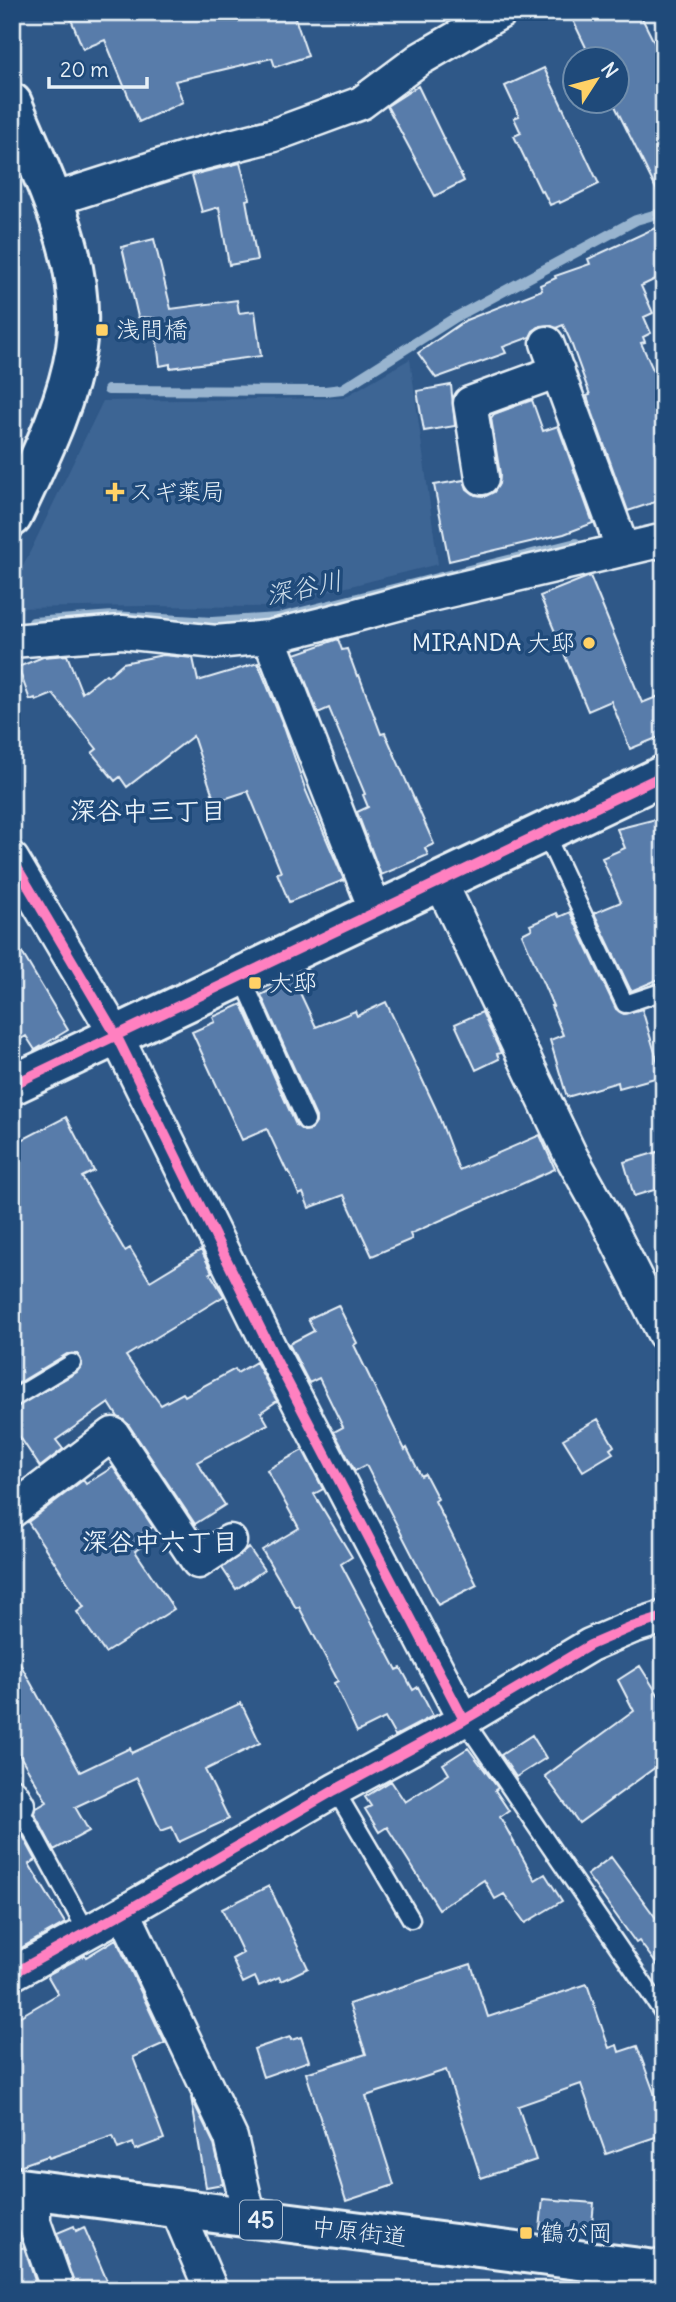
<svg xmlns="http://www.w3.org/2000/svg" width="676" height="2302" font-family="Delius,'Klee One',sans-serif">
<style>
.built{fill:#3e6594}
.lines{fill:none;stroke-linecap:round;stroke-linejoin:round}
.stream{stroke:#98b4cf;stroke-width:10}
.building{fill:#587baa;stroke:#e8f1f8;stroke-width:2}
.lane-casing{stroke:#e8f1f8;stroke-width:21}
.street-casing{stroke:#e8f1f8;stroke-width:37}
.secondary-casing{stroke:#e8f1f8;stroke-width:44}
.primary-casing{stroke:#e8f1f8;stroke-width:44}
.lane{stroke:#1f4a7a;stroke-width:16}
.street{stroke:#1f4a7a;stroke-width:32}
.secondary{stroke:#1f4a7a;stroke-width:38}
.primary{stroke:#1f4a7a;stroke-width:38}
.cycleway-casing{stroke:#1f4a7a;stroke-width:15}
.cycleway{stroke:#ff80c0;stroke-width:10}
.poi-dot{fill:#ffd166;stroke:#1f4a7a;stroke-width:2.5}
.labels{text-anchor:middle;stroke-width:7;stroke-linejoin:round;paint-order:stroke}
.shield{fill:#1f4a7a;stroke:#acbfd2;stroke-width:2}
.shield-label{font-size:23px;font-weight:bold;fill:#e8f1f8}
.poi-label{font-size:24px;fill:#e8f1f8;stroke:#1f4a7a;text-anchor:start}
.street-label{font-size:24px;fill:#e8f1f8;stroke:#1f4a7a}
.water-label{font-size:26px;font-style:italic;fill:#cdddea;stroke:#1f4a7a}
.neighbourhood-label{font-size:26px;font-weight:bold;fill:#e8f1f8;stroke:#1f4a7a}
</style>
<rect width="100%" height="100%" fill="#2f5888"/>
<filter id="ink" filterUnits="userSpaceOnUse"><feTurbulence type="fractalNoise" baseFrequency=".0143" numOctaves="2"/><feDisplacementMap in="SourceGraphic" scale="14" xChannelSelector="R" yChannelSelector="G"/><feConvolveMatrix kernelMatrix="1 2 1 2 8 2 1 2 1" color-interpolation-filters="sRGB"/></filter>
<g filter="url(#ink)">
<path class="built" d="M410 359 438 564 267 607 142 606 12 608V589L103 401 343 398Z"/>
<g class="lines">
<path class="stream" d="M108 390 325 391 342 389 456 317 636 220 664 212
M33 622 113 616 212 622 278 618 576 543"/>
</g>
<path class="building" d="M68 12H293L308 56 275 67 272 58 175 81 183 102 139 122 105 40 83 49Z
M569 12H639L664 62V205L613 102H617V60H592Z
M544 68 599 184 560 203 559 201 550 205 543 191 541 192 514 136 521 133 514 118 519 116 505 86Z
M418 86 464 181 435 196 387 106Z
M240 163 250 199 246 200 257 260 229 265 219 207 202 212 192 175Z
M655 228 664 247V275L641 286 653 313 644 317 651 333 643 337 645 342 641 343 664 394V499L628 511 593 414 587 396 590 395 570 340 563 325 556 328 549 325 540 326 533 331 530 337 503 347 506 353 436 378 418 353 466 320 542 290 540 285 556 278 555 276 590 264 588 259Z
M154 239 171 309 237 300 239 313 255 311 261 356 170 368V364L160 366 154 318 138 317 122 247Z
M451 385 455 426 424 431 417 391Z
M532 400 543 431 558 426 593 523 564 534 449 561 434 485 464 480 467 489 475 495 486 496 494 492 499 484 500 474 491 418 494 414Z
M590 576 642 703 664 694V735L630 749 611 701 588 711 540 596Z
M338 639 342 650 347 649 357 676 359 675 381 734 385 733 434 844 425 848 428 855 381 875 357 812 368 807 363 795 365 794 329 708 318 713 295 654Z
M67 655 82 693 106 674 108 676 123 663 163 655 193 658 198 681 258 663 284 727 306 791 344 880 289 902 277 873 281 872 248 791 215 802 193 736 127 787 120 777 115 781 92 753 97 749 53 694 36 701 35 698 30 700 18 667 43 657Z
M664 817V977L631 991 594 913 621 902 602 858 625 848 617 829Z
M570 912 616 1009 624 1014 642 1009 662 1076 619 1088 618 1082 567 1097 550 1040 563 1035 551 1006H553L522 934 532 929 530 925 557 913 559 917Z
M12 936 68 1030 35 1050 26 1036 21 1039 12 1024Z
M293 978 316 1027 355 1011 357 1016 386 1002 436 1109 459 1170 540 1135 555 1169 410 1234 412 1239 372 1256 344 1195 309 1208 303 1193 299 1195 289 1171 287 1172 267 1129 242 1140 192 1032 215 1022 213 1017 242 1004 296 1125 304 1131 311 1130 316 1123V1117L261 995Z
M482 1012 501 1053 497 1054 499 1059 476 1070 455 1024Z
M66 1117 94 1171 82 1177 125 1251 130 1248 150 1281 201 1250 212 1272 210 1273 224 1296 126 1356 146 1385 161 1405 183 1393 185 1396 235 1369 237 1373 256 1362 277 1401 261 1412 268 1424 197 1462 225 1505 195 1524 128 1424 118 1417 109 1403 56 1440 63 1449 40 1467 12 1425V1409L77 1372 82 1364 78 1354H67L12 1387V1145Z
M664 1150V1187L634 1196 624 1162Z
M338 1305 357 1343 354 1345 405 1450 407 1448 421 1476 425 1474 438 1499 435 1501 477 1585 438 1605 366 1465 355 1471 334 1432 343 1427 319 1378 309 1383 289 1344 314 1331 308 1319Z
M598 1419 614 1446 610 1449 613 1453 583 1471 563 1439Z
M303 1450 323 1489 314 1494 352 1557 341 1564 397 1670 401 1668 413 1690 418 1687 433 1716 395 1736 385 1718 357 1732 334 1683 338 1681 299 1607 296 1608 262 1550 299 1528 267 1470Z
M113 1467 153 1527 138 1536 144 1545 135 1551 174 1609 105 1653 77 1612 84 1607 28 1522 83 1480 86 1484Z
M249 1548 264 1570 236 1589 222 1568Z
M12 1649 80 1772 130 1748 132 1753 241 1703 260 1743 205 1770 229 1819 179 1842 172 1827 161 1831 137 1778 75 1807 89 1831 54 1850 34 1813 35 1809 47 1802 12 1742Z
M640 1666 664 1704V1761L579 1823 545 1776 634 1711 618 1680Z
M532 1735 546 1758 516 1777 501 1755Z
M468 1748 498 1788 495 1790 509 1811 500 1817 535 1880 545 1874 562 1901 525 1923 504 1894 495 1899 484 1880 439 1909 387 1827 379 1832 365 1809 371 1806 365 1797 391 1781 405 1802 449 1774 443 1764Z
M12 1822 16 1823 36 1860 29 1864 65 1923 12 1953Z
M611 1857 664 1929V1974L639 1941 636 1943 587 1875Z
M269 1886 308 1968 281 1981 279 1977 259 1986 255 1977 243 1983 232 1959 243 1953 222 1909Z
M116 1939 165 2043 133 2057 164 2139 135 2150 133 2143 118 2149 113 2136 49 2158 48 2156 19 2166H12V2021L58 1994 47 1975 85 1955 86 1957Z
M471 1964 488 2017 587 1984 609 2048 617 2045 619 2052 637 2046 664 2120V2134L606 2154 581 2084 518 2106 536 2160 481 2178 446 2070 366 2096 394 2185 346 2201 306 2073 366 2054 349 2004Z
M290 2037 291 2040 301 2037 309 2061 263 2077 254 2049Z
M191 2097 214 2144 223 2184 206 2187Z
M543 2199 594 2203 591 2234 540 2229Z
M74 2226 76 2231 84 2227 111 2290H76L57 2233Z
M24 2247 38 2290H12V2252Z"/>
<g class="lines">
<defs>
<path id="lane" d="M544 831 625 1004 664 991
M241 975 306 1121
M12 1399 72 1363
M464 1720 664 2014
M335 1790 411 1919
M18 1805 87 1932"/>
<path id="street" d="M52 200 184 158 274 135 361 103 420 59 501 12
M547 343 623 550
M482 478 470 403 558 371
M269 637 376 912
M12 641 122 632 216 642 269 637 330 622 427 596 664 540
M12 859 116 1035 273 1354 464 1720
M440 881 570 1154 604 1215 664 1334
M12 1511 113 1434 198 1562 230 1541
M12 1795 18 1805
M124 1912 231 2138 250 2219
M12 1974 124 1912 335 1790 464 1720 590 1645 632 1627 664 1617
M34 2190V2222L58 2290
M176 2207 211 2290"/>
<path id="secondary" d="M12 103C43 179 89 263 76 348 67 406 37 463 12 517
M12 1085 664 775"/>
<path id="primary" d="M12 2187 664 2271"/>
</defs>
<use href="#lane" class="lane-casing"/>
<use href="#street" class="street-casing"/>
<use href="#secondary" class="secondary-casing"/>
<use href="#primary" class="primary-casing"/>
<use href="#lane" class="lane"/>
<use href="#street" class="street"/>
<use href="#secondary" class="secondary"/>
<use href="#primary" class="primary"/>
<defs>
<path id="cycleway" d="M12 859 116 1035 273 1354 464 1720
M12 1085 664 775
M12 1974 124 1912 335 1790 464 1720 590 1645 632 1627 664 1617"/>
</defs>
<use href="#cycleway" class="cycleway-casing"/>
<use href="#cycleway" class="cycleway"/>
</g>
</g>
<g class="poi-dot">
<rect x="95" y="323" width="14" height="14" rx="3.5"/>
<path d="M111.5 481.5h7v7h7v7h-7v7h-7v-7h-7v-7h7z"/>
<circle cx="589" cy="643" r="7"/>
<rect x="248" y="976" width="14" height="14" rx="3.5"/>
<rect x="519" y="2226" width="14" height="14" rx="3.5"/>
</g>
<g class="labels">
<rect class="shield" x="240" y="2200.5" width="42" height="39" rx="5"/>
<g class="shield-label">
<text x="261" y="2228">45</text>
</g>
<g class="poi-label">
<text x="116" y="338">浅間橋</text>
<text x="129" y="500">スギ薬局</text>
<text x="575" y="651" text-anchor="end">MIRANDA 大邸</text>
<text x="269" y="991">大邸</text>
<text x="540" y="2241">鶴が岡</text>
</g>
<g class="street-label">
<text transform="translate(359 2232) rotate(7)" y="8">中原街道</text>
</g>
<g class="water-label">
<text transform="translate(304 588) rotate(-12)" y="9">深谷川</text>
</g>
<g class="neighbourhood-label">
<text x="148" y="820">深谷中三丁目</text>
<text x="160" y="1551">深谷中六丁目</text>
</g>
</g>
<rect width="676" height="2302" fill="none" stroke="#1f4a7a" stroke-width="42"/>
<rect x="21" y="21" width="634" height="2260" fill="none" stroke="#e8f1f8" stroke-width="2.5" filter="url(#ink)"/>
<g transform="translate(596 80) rotate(54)"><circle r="33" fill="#1f4a7a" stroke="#6f8dac" stroke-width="2"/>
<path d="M0-5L12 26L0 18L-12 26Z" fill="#ffd166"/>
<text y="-10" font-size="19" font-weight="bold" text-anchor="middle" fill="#e8f1f8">N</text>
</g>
<path d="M49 77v10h98v-10" fill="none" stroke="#e8f1f8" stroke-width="3.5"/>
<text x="60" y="77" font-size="21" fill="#e8f1f8" stroke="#1f4a7a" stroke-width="5" paint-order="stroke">20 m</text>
</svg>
